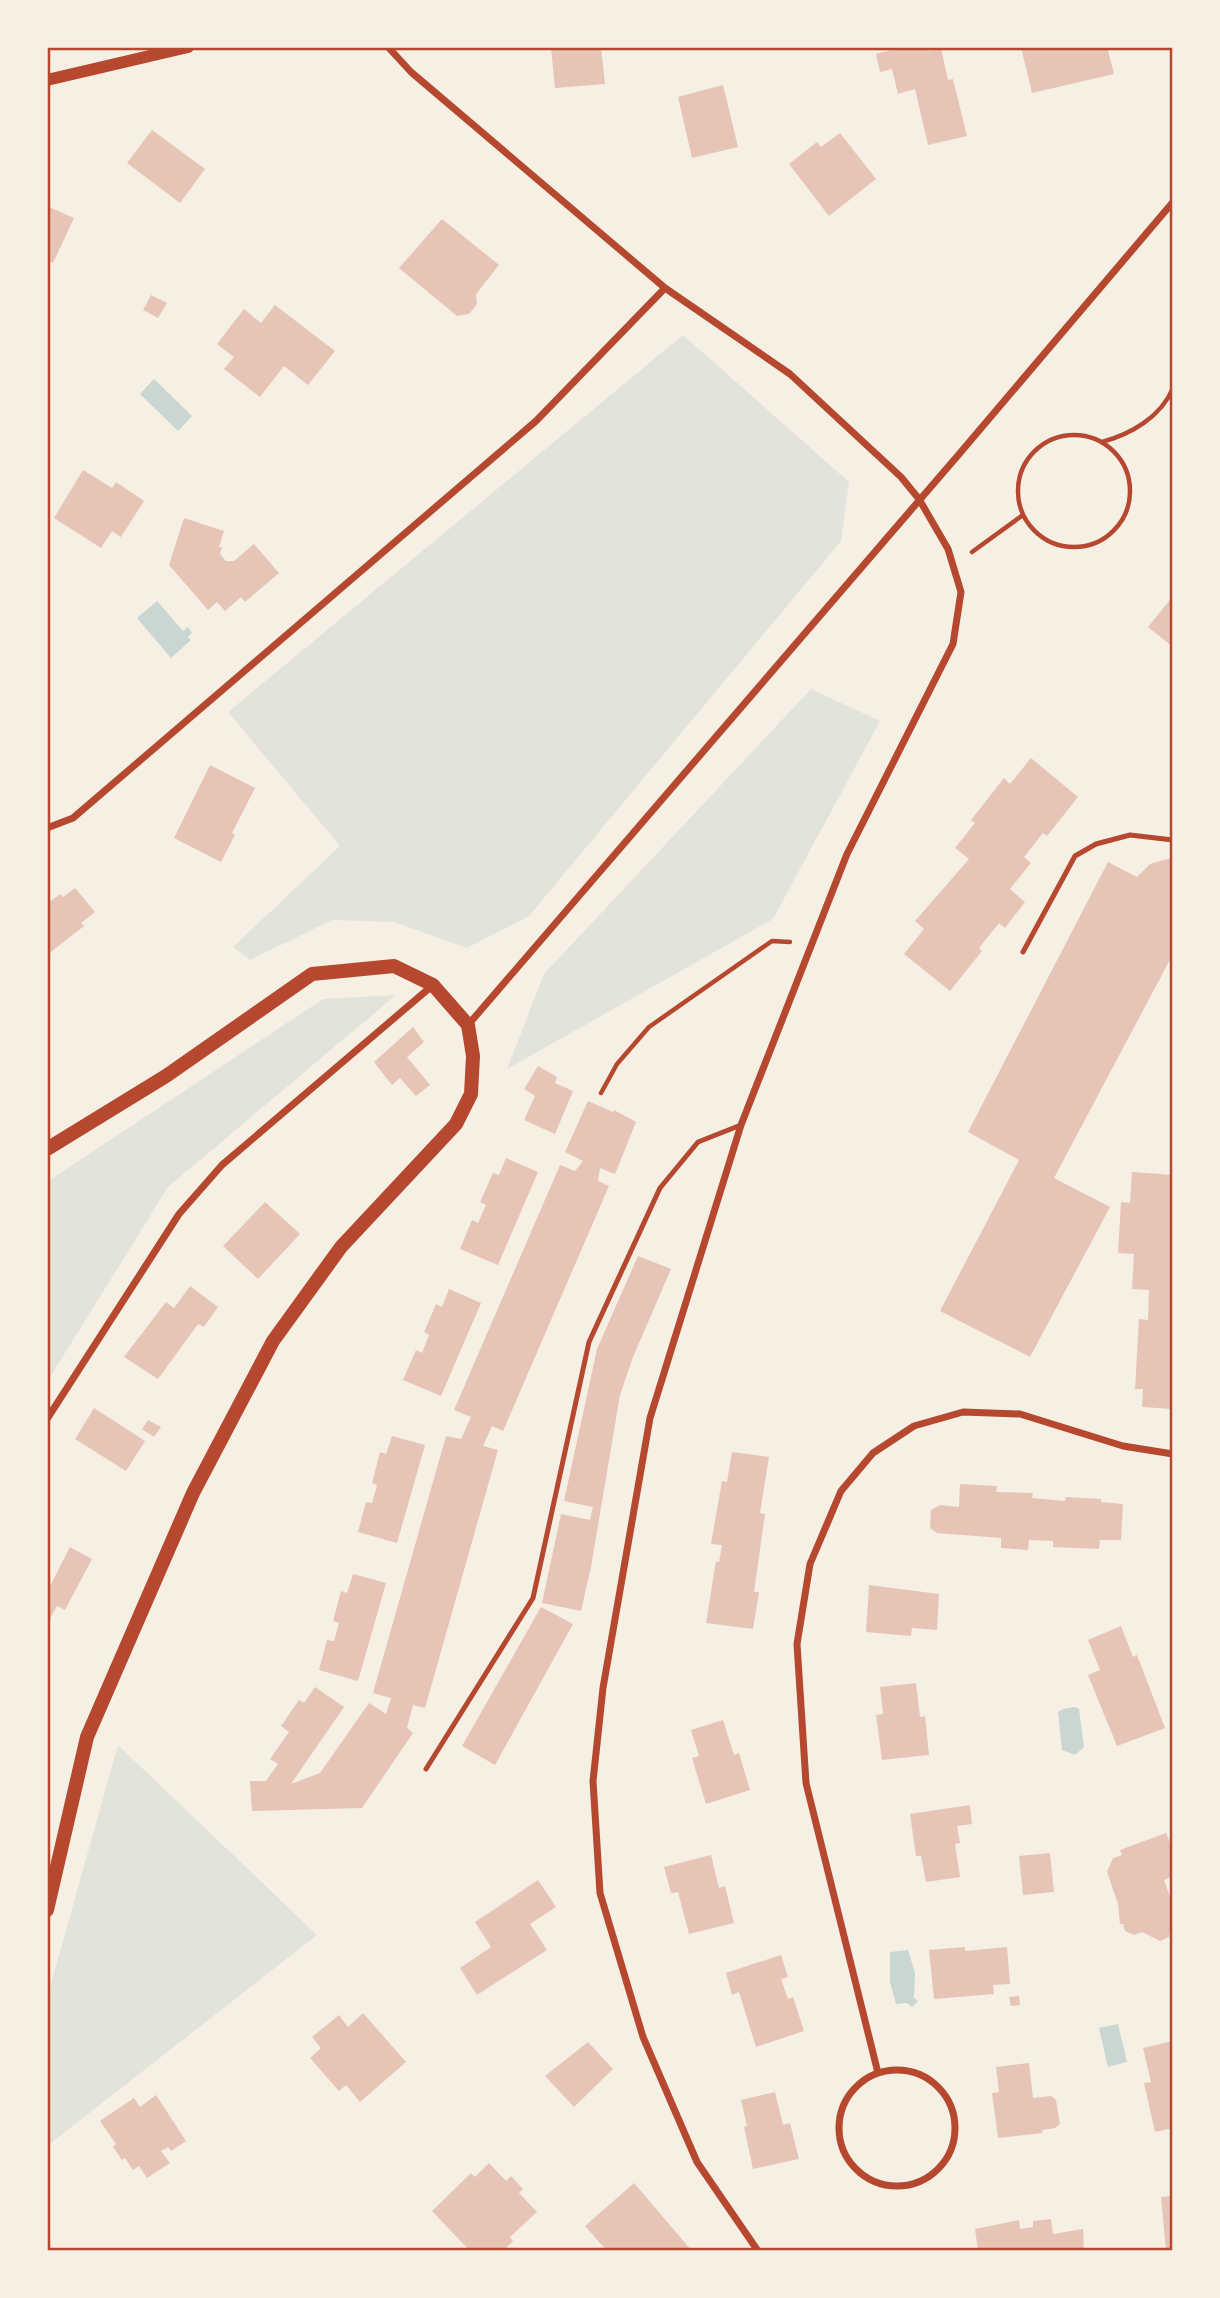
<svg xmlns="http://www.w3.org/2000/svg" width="1220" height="2298" font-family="'DejaVu Sans',sans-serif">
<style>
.green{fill:#e2e4dc}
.water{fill:#c9d6d2}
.building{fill:#e6c5b7}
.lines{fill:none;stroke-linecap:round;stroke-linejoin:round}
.path{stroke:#b5482f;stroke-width:4.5}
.service{stroke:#b5482f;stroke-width:5}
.minor{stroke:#b5482f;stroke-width:7}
.tertiary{stroke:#b5482f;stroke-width:12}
.secondary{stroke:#b5482f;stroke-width:14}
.neatline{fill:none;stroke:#b5482f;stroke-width:2.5}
</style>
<rect width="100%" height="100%" fill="#f6efe4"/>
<path class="green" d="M683 335 849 482 841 541 529 916 467 948 394 922 332 920 250 960 233 947 340 846 228 712Z
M811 689 880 721 773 919 507 1069 544 974Z
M396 995 168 1187 47 1382V1182L323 999Z
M118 1745 317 1935 47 2146V2012L52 1980Z"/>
<path class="water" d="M154 379 192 416 178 431 140 394Z
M157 601 183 631 188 627 192 633 188 637 191 640 171 658 137 618Z
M1075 1707 1079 1709 1084 1747 1075 1755 1062 1750 1058 1712 1063 1709Z
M908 1950 915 1973 914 1998 918 2001 912 2007 907 2003 896 2004 890 1982V1952Z
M1118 2024 1127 2062 1108 2067 1099 2028Z"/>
<path class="building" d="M551 47H601L605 84 555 88Z
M902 47H928L929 51 941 48 948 80 953 79 967 136 928 145 915 89 898 94 892 69 880 72 876 54Z
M1021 47H1107L1114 74 1032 93Z
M723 85 738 147 692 158 678 97Z
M152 130 205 169 180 203 127 163Z
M840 133 876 179 829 216 789 164 817 142 821 147Z
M47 206 74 218 53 263 47 260Z
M442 219 499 265 476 294 477 304 469 314 457 316 399 268Z
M151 295 167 303 158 318 143 310Z
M275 305 335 351 308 385 284 366 260 397 224 369 234 357 217 344 244 309 261 323Z
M83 470 112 488 116 482 144 501 121 537 112 531 101 548 54 518Z
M184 518 224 531 219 547H222L220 554 226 561H234L254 544 279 573 245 602 241 597 225 611 217 602 208 610 169 565Z
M1173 596V647L1148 627Z
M1031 758 1078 797 1047 836 1043 833 1024 857 1031 863 1010 889 1025 902 1005 928 999 923 979 948 982 951 950 991 904 954 924 929 915 921 969 859 955 848 975 823 971 820 1004 778 1010 784Z
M210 765 255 788 232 833 235 835 221 862 174 838Z
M1167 859H1173V954L1054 1178 1110 1207 1030 1357 940 1311 1019 1160 968 1132 1108 862 1137 877 1150 864Z
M75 888 95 912 81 923 84 926 47 955V904L60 894 63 897Z
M413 1027 424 1042 407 1057 430 1085 416 1096 400 1078 392 1085 374 1062Z
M538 1066 557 1077 555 1083 573 1091 555 1134 524 1120 535 1096 524 1089Z
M588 1101 613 1112 614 1110 636 1122 615 1174 600 1168 598 1181 609 1186 503 1431 492 1426 483 1446 498 1450 425 1708 413 1705 407 1728 413 1733 362 1808 252 1811 250 1781H266L278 1764 270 1759 289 1732 281 1726 299 1700 304 1703 315 1687 344 1707 291 1784 320 1773 369 1703 386 1714 391 1698 373 1693 446 1436 461 1439 471 1417 454 1410 560 1165 575 1171 583 1161 565 1152Z
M506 1158 538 1172 498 1265 460 1249 472 1220 478 1223 486 1205 480 1202 493 1173 499 1175Z
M1132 1172 1173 1175V1409L1142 1407 1143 1389H1135L1139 1319 1148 1320 1149 1290 1132 1289 1134 1254 1118 1253 1121 1202 1130 1203Z
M265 1202 300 1234 258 1279 223 1246Z
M638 1256 671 1269 633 1357 620 1395 591 1567 581 1611 542 1603 561 1514 590 1520 593 1507 564 1501 597 1349Z
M190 1286 218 1307 204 1327 198 1324 158 1379 124 1357 166 1302 174 1308Z
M449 1289 481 1303 441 1396 403 1380 416 1350 422 1353 429 1335 424 1332 436 1304 442 1307Z
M94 1408 145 1441 126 1471 75 1439Z
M148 1420 161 1427 154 1437 142 1429Z
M392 1436 425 1445 397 1543 358 1532 366 1502 372 1503 377 1485 372 1483 380 1452 386 1454Z
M732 1452 769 1457 760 1513 765 1514 754 1592H759L753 1629 706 1623 716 1561 719 1562 722 1545 711 1544 722 1481 727 1482Z
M960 1484 997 1486 996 1492 1033 1493 1032 1498 1065 1501 1066 1497 1101 1499V1502L1123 1504 1121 1540H1100L1099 1549 1053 1547V1541L1029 1540 1028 1550 1001 1548V1538L937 1533 930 1528 931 1510 940 1505 959 1507Z
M70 1547 92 1559 65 1610 57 1606 47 1624V1592Z
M353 1574 386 1583 358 1681 319 1670 327 1640 334 1641 339 1623 333 1621 341 1591 347 1593Z
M869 1585 939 1594 937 1630 912 1628 911 1636 866 1632Z
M541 1607 573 1624 495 1765 462 1746Z
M1121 1626 1133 1657 1137 1655 1165 1728 1117 1746 1088 1675 1100 1670 1088 1640Z
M916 1683 920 1717 925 1716 929 1755 882 1760 876 1715 883 1714 880 1687Z
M723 1720 734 1755 739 1753 750 1790 706 1804 692 1758 699 1756 691 1730Z
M970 1805 972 1824 957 1826 960 1843 955 1844 960 1877 926 1882 921 1856H916L910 1814Z
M1166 1833 1173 1850V1876L1164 1880 1173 1905V1919L1169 1937 1160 1941 1142 1932 1134 1935 1125 1931 1123 1924H1120L1118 1904 1107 1872 1113 1858 1122 1855 1120 1850Z
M1050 1853 1054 1892 1023 1895 1019 1856Z
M711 1855 719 1888 725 1886 734 1923 689 1934 678 1892 671 1893 664 1867Z
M538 1880 556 1907 530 1924 547 1950 477 1995 460 1968 491 1947 475 1922Z
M965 1947V1951L1007 1947 1010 1984 993 1985 994 1994 934 1999 929 1950Z
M781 1955 788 1977 781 1979 788 1999 793 1997 804 2031 756 2047 739 1992 732 1995 726 1973Z
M1019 1996 1020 2005 1011 2006 1009 1997Z
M363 2013 406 2062 360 2102 346 2085 339 2091 310 2058 321 2048 312 2037 339 2015 348 2027Z
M1173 2041V2128L1155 2132 1144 2083 1151 2082 1143 2048Z
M588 2042 613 2069 574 2107 545 2076Z
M1029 2063 1033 2098 1051 2096 1056 2100 1060 2124 1055 2128 1042 2130 1043 2133 998 2138 992 2093 999 2092 996 2067Z
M775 2092 783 2125 790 2123 799 2159 753 2169 744 2127 747 2126 741 2100Z
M156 2095 186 2141 171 2151 168 2147 161 2151 170 2163 147 2178 139 2166 133 2170 125 2158 122 2160 113 2147 116 2144 100 2121 134 2098 140 2107Z
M489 2163 506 2181 511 2176 523 2189 519 2193 537 2212 510 2237 513 2241 503 2251H470L432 2211 471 2173 475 2177Z
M634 2183 692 2251H607L585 2226Z
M1173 2196V2251H1166L1161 2197Z
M1051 2219 1053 2234 1083 2229 1084 2251H978L975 2229 1019 2220 1020 2229 1033 2227V2221Z"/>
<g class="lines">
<path class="path" d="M1018 491a56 56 0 1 1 112 0a56 56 0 1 1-112 0Z
M1102 442C1131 434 1161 417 1173 388
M972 552 1023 515
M601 1093 617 1064 649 1027 772 941 790 942"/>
<path class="service" d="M1023 952 1075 856 1096 844 1130 835 1173 840
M426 1769 533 1598 589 1342 660 1188 698 1142 741 1125"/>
<path class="minor" d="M388 47 411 72 665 288 790 374 901 477 919 499 948 549 961 592 953 644 847 854 741 1125 650 1418 603 1688 593 1781 600 1893 643 2037 697 2162 758 2251
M47 828 73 818 536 421 665 288
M468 1025 960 453 1173 202
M47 1419 179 1214 222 1165 433 985
M839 2128a58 58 0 1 1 116 0a58 58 0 1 1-116 0Z
M878 2073 806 1783 797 1644 810 1564 841 1491 873 1453 914 1426 963 1412 1020 1414 1123 1446 1173 1454"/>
<path class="tertiary" d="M47 80 188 47"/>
<path class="secondary" d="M47 1149 166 1076 312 974 394 966 433 985 468 1025 473 1056 471 1094 456 1124 341 1247 273 1341 193 1493 87 1737 47 1910"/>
</g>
<rect width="1220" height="2298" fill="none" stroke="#f6efe4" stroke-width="98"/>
<rect x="49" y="49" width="1122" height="2200" class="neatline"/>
</svg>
